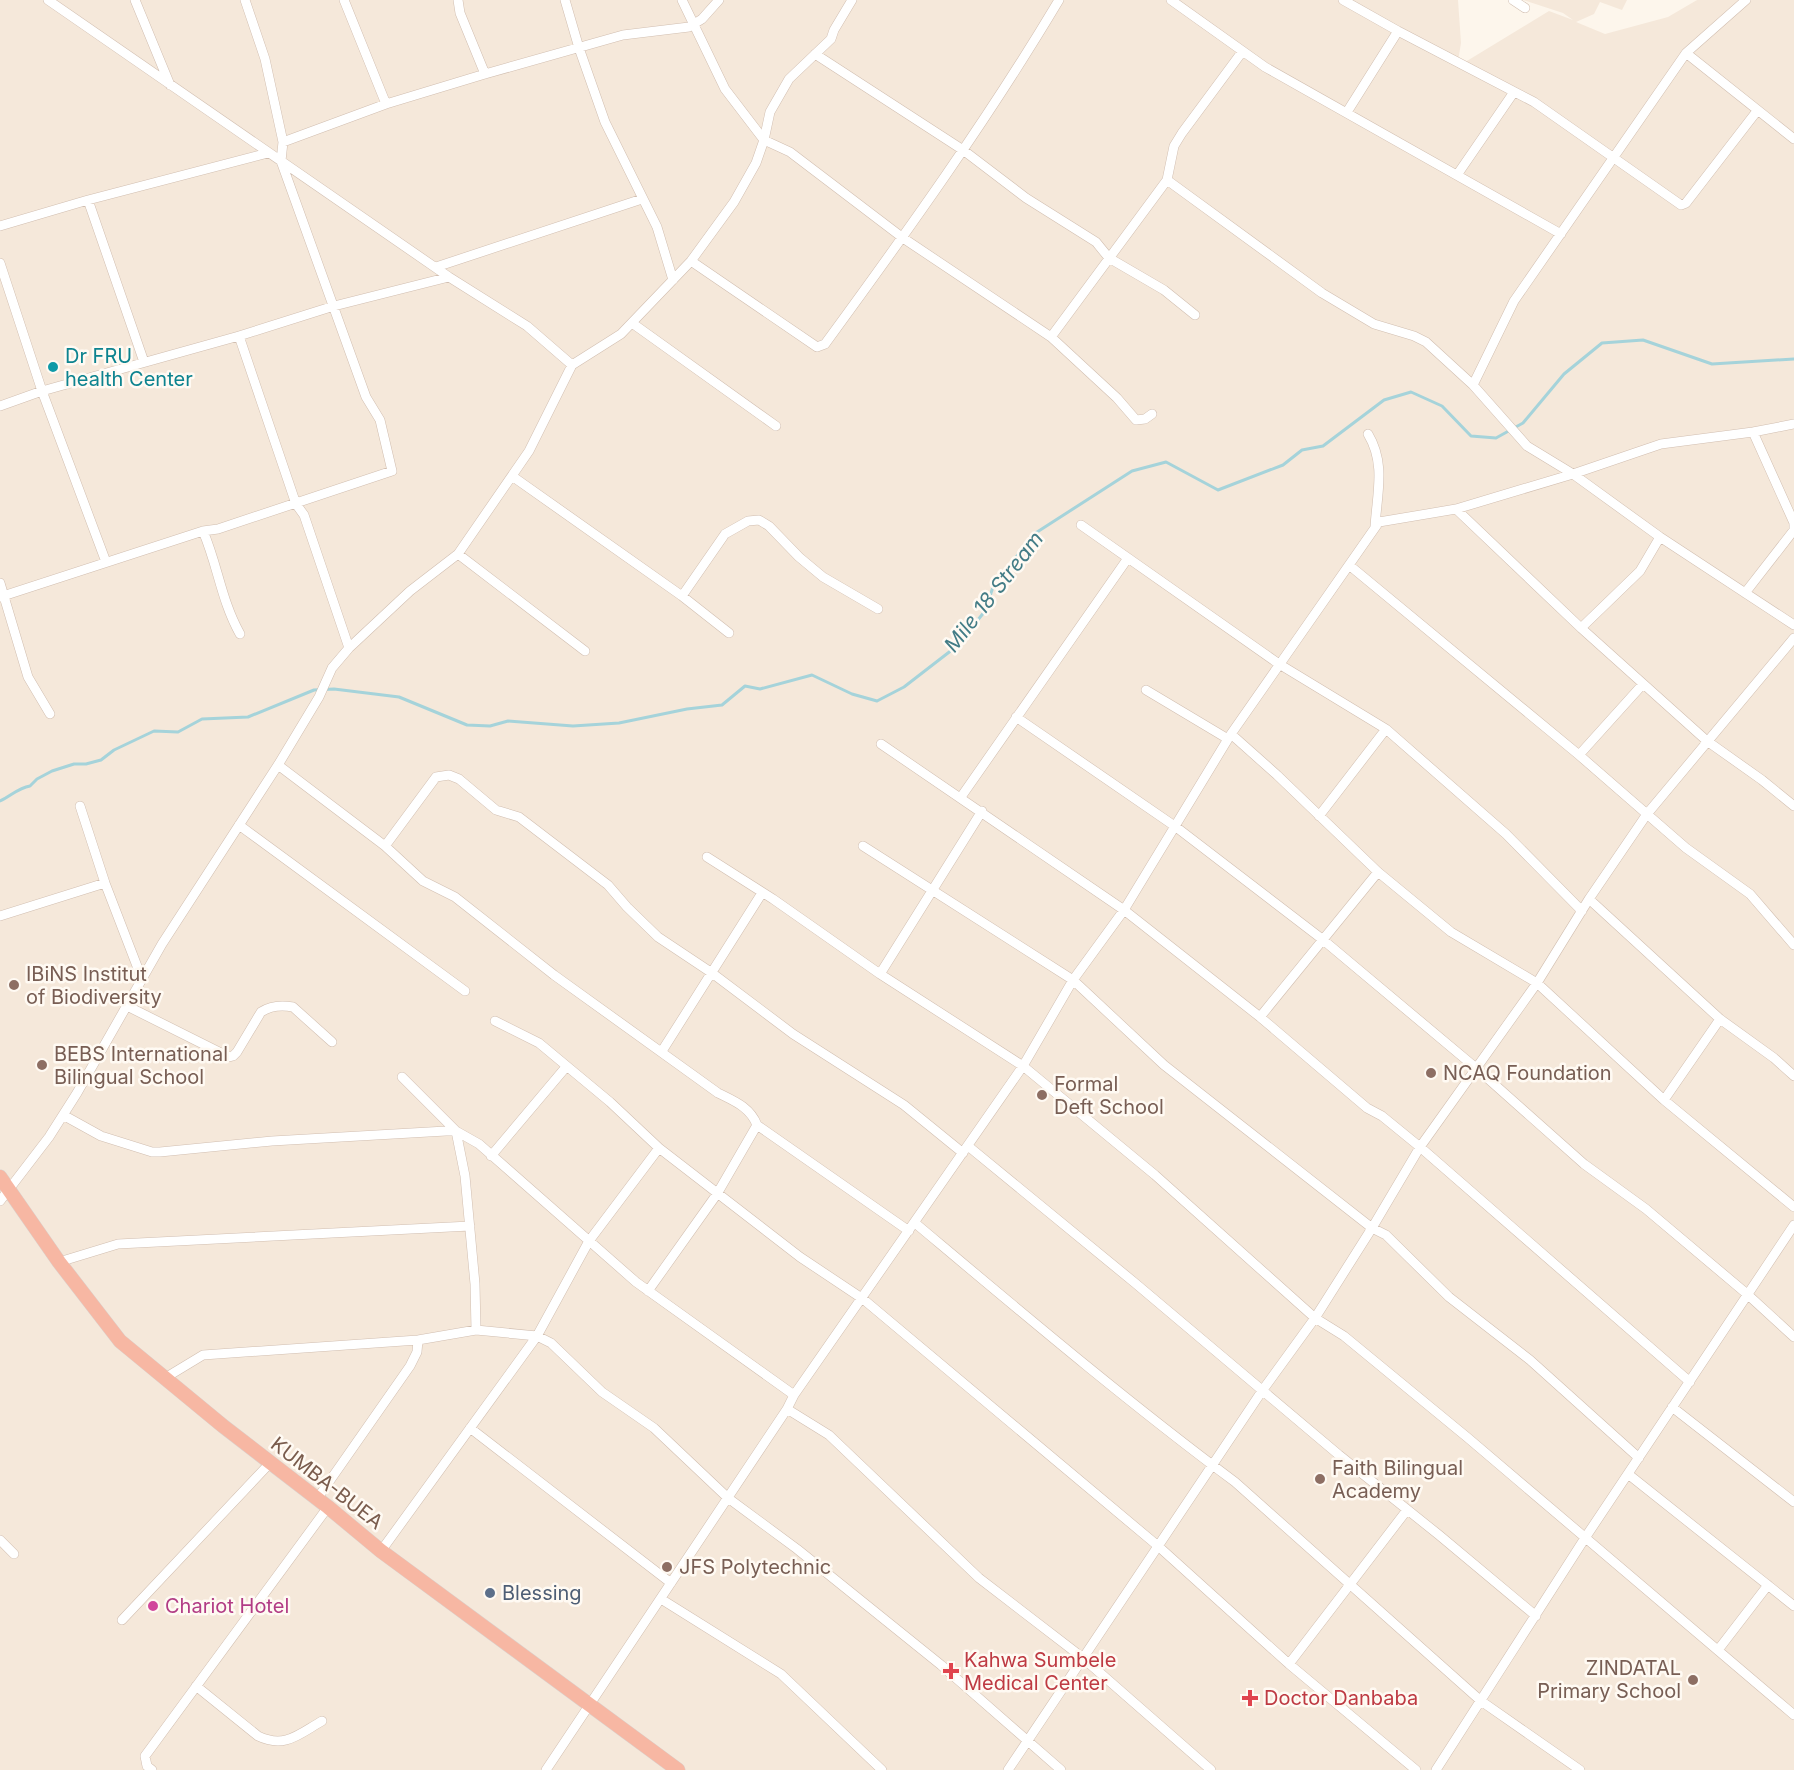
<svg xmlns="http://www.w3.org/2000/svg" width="1794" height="1770" font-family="Inter,sans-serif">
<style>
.residential{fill:#f5e8da}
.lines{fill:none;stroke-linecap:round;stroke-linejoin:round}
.stream{stroke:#a5d3da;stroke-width:3}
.minor-casing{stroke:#d1beb0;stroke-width:10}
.highway-casing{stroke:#dad1cd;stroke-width:15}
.minor{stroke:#fff;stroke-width:9}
.highway{stroke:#f7b7a3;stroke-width:14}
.culture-dot{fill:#0f9aa8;stroke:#fffaf3;stroke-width:2}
.education-dot{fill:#8d6e63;stroke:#fffaf3;stroke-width:2}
.service-dot{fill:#5c6f8a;stroke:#fffaf3;stroke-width:2}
.hotel-dot{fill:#d1479c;stroke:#fffaf3;stroke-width:2}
.health-dot{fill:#e0444e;stroke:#fffaf3;stroke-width:2}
.labels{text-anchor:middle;stroke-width:5;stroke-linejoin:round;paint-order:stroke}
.culture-label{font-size:20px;fill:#0d838f;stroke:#fffaf3;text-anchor:start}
.education-label{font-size:20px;fill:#785e54;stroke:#fffaf3;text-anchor:start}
.street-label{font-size:20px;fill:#7a5c4d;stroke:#fffaf3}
.service-label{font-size:20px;fill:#4e5e75;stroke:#fffaf3;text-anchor:start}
.hotel-label{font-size:20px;fill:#b23c85;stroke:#fffaf3;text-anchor:start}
.health-label{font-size:20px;fill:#be3a42;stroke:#fffaf3;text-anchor:start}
.water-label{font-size:21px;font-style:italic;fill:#437c86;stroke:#fffaf3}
</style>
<rect width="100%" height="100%" fill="#fdf6ec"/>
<path class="residential" d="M0 0H1458L1461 43 1457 67 1549 11 1573 20 1563 13 1523 0H1627L1622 10 1600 2 1594 14 1576 22 1605 34 1668 17 1697 0H1794V1770H0Z"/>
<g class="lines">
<path class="stream" d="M0 801C11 796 18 788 30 786L37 779 52 771 74 764H86L101 760 114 750 154 731 178 732 202 719 248 717 314 690 334 689 399 697 467 725 490 726 508 721 573 726 619 723 687 709 722 705 745 686 760 689 812 675 852 694 877 701 904 687 957 646 985 611 993 587 1034 534 1132 471 1166 462 1218 490 1283 465 1302 450 1323 446 1384 400 1411 392 1442 406 1471 436 1496 438 1523 423 1564 374 1602 343 1643 340 1712 364 1794 359"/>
<defs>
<path id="minor" d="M48 0 449 277 527 326 572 365 621 334 691 261 734 202 756 163 764 140 770 112 789 79 831 39 834 30 852 0
M135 0 170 85
M344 0 386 104
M458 0 460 13 485 74
M565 0 579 48 605 122 657 227 673 280
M682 0 725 89 764 140 790 152 903 238 1051 337 1117 398 1136 420 1145 419 1152 414
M1171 0 1265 67 1561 234
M1343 0 1398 31 1534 102 1681 205 1686 203 1757 111
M1513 0 1525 8
M1746 0 1686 53 1514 301 1473 385 1527 446 1573 474 1660 537 1794 625
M1686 53 1794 139
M815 54 963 150 1026 198 1096 242 1109 258 1164 290 1195 315
M1347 112 1398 31
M283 142 386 104 485 74 623 35 689 27 702 19 719 0
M1457 175 1514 92
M1167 180 1322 293 1374 324 1414 336 1426 342 1473 385
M88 200 144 362
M0 226 88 200 268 153
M691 261 817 347 825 344C907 232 988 119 1059 0
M0 263 42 391 106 562
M436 267 642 199
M632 323 776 426
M239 336 296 504 304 515 349 648
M1051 337 1167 180 1174 146 1182 133 1242 52
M0 406 42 391 239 336 334 306 449 277
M1368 434C1386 464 1377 493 1375 527
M512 476 682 596 729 633
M1456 509 1581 628 1707 741 1762 780 1794 806
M1081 525 1279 664 1386 729 1506 834 1582 911
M203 531C218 566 221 600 240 634
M458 554 585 651
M1349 565 1579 755 1686 848 1750 894 1794 945
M0 583 28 677 50 714
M1745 593 1794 530V523L1753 432
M682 596 725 534 748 521 759 520 769 526 799 557 823 577 878 609
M0 597 203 531 218 529 392 471 380 420 366 397 281 161 283 142 265 59 245 0
M1581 628 1640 571 1660 537
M1146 690 1228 739
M1016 717 1176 827 1322 939 1476 1068 1584 1164 1646 1209 1747 1294 1794 1337
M1231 734 1277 775 1378 872 1451 932 1537 983 1664 1100 1794 1207
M881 744 1124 910 1260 1017 1367 1108 1382 1116 1420 1147 1690 1382
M1579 755 1643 684
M278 765 385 846 423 881 455 897 554 975 718 1093C734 1101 750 1107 757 1125L909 1231
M961 797 1128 558
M80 806 105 883 142 979
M1319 816 1386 729
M239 825 465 991
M385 846 436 777 449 775 459 779 496 810 519 817 608 885 627 907 658 937 712 973 793 1034 904 1105 963 1153
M863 846 1073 980 1164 1065 1372 1228 1386 1235 1449 1297 1530 1360 1639 1458
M707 857 773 899 880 974 1023 1066 1155 1175 1315 1318 1344 1336 1468 1438 1794 1715
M1589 899 1720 1019 1774 1058 1794 1076
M0 916 105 883
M880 974 982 811
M127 1006 229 1057 233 1056 237 1052 261 1012C270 1006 282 1005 293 1007L332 1042
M1260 1017 1378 872
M495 1021 539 1043 610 1102 659 1148 800 1257 863 1299 1158 1546 1289 1664 1416 1770
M662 1051 762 893
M402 1077 456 1131 465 1176 475 1284 476 1330
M1664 1100 1720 1019
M63 1115 101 1136 152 1152H160L272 1141 446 1131H456L479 1144 636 1282 794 1395
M968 1146 1135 1283 1339 1455 1439 1535 1536 1616
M491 1156 566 1067
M0 1201 49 1137 77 1093 162 944 278 765 319 697 332 668 349 648 410 591 458 554 529 451 572 365
M915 1223C1020 1311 1125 1400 1235 1482L1481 1701 1580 1770
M59 1262 118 1244 470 1226
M648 1291 717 1194 757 1125
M165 1378 203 1355 418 1340 476 1330 537 1336 551 1343 602 1392 654 1428 728 1498 797 1549 941 1665 1061 1770
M1672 1407 1794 1502
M787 1409 829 1435 979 1578 1083 1658 1211 1770
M470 1428 671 1583
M1628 1474 1794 1606
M317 1499 410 1366 417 1352 418 1340
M0 1540 14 1554
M381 1551 537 1336 589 1241 659 1148
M661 1599 781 1674 882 1770
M122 1620 270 1463
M1718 1650 1768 1585
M1289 1664 1407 1510
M196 1686 258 1736C285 1749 299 1734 322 1721
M152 1770 147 1766 145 1756 328 1507
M546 1770 787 1409 794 1395 1023 1066 1073 980 1124 910 1231 734 1379 522 1456 509 1573 474 1661 444 1753 432 1794 424
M1008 1770 1262 1391 1315 1318 1372 1228 1420 1147 1537 983 1589 899 1647 814 1794 638
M1436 1770 1585 1538 1794 1225"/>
<path id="highway" d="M0 1177 59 1262 120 1341 223 1426 328 1507 381 1551 678 1770"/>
</defs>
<use href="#minor" class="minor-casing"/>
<use href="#highway" class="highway-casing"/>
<use href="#minor" class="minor"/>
<use href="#highway" class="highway"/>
</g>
<circle class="culture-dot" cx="53" cy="367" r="6"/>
<g class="education-dot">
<circle cx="14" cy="985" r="6"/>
<circle cx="42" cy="1065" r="6"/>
<circle cx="1431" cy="1073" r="6"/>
<circle cx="1042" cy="1095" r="6"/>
<circle cx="1320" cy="1479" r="6"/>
<circle cx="667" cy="1567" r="6"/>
<circle cx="1693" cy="1680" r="6"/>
</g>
<circle class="service-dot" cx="490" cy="1593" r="6"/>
<circle class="hotel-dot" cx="153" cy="1606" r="6"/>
<g class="health-dot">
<path d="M948 1662h6v6h6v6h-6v6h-6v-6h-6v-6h6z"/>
<path d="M1247 1689h6v6h6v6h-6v6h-6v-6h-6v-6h6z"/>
</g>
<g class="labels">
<g class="culture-label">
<text x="65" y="363">Dr FRU<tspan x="65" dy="23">health Center</tspan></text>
</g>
<g class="education-label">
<text x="26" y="981">IBiNS Institut<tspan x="26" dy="23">of Biodiversity</tspan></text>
<text x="54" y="1061">BEBS International<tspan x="54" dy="23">Bilingual School</tspan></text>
<text x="1443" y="1080">NCAQ Foundation</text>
<text x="1054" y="1091">Formal<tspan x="1054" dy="23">Deft School</tspan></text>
<text x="1332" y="1475">Faith Bilingual<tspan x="1332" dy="23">Academy</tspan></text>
<text x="679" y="1574">JFS Polytechnic</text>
<text x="1681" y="1675" text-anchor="end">ZINDATAL<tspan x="1681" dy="23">Primary School</tspan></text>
</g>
<g class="street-label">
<text transform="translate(327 1483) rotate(38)" y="7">KUMBA-BUEA</text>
</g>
<g class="service-label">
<text x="502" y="1600">Blessing</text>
</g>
<g class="hotel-label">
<text x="165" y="1613">Chariot Hotel</text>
</g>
<g class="health-label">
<text x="964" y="1667">Kahwa Sumbele<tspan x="964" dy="23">Medical Center</tspan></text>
<text x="1264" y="1705">Doctor Danbaba</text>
</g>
<g class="water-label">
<text transform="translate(994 592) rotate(-52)" y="7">Mile 18 Stream</text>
</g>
</g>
</svg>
